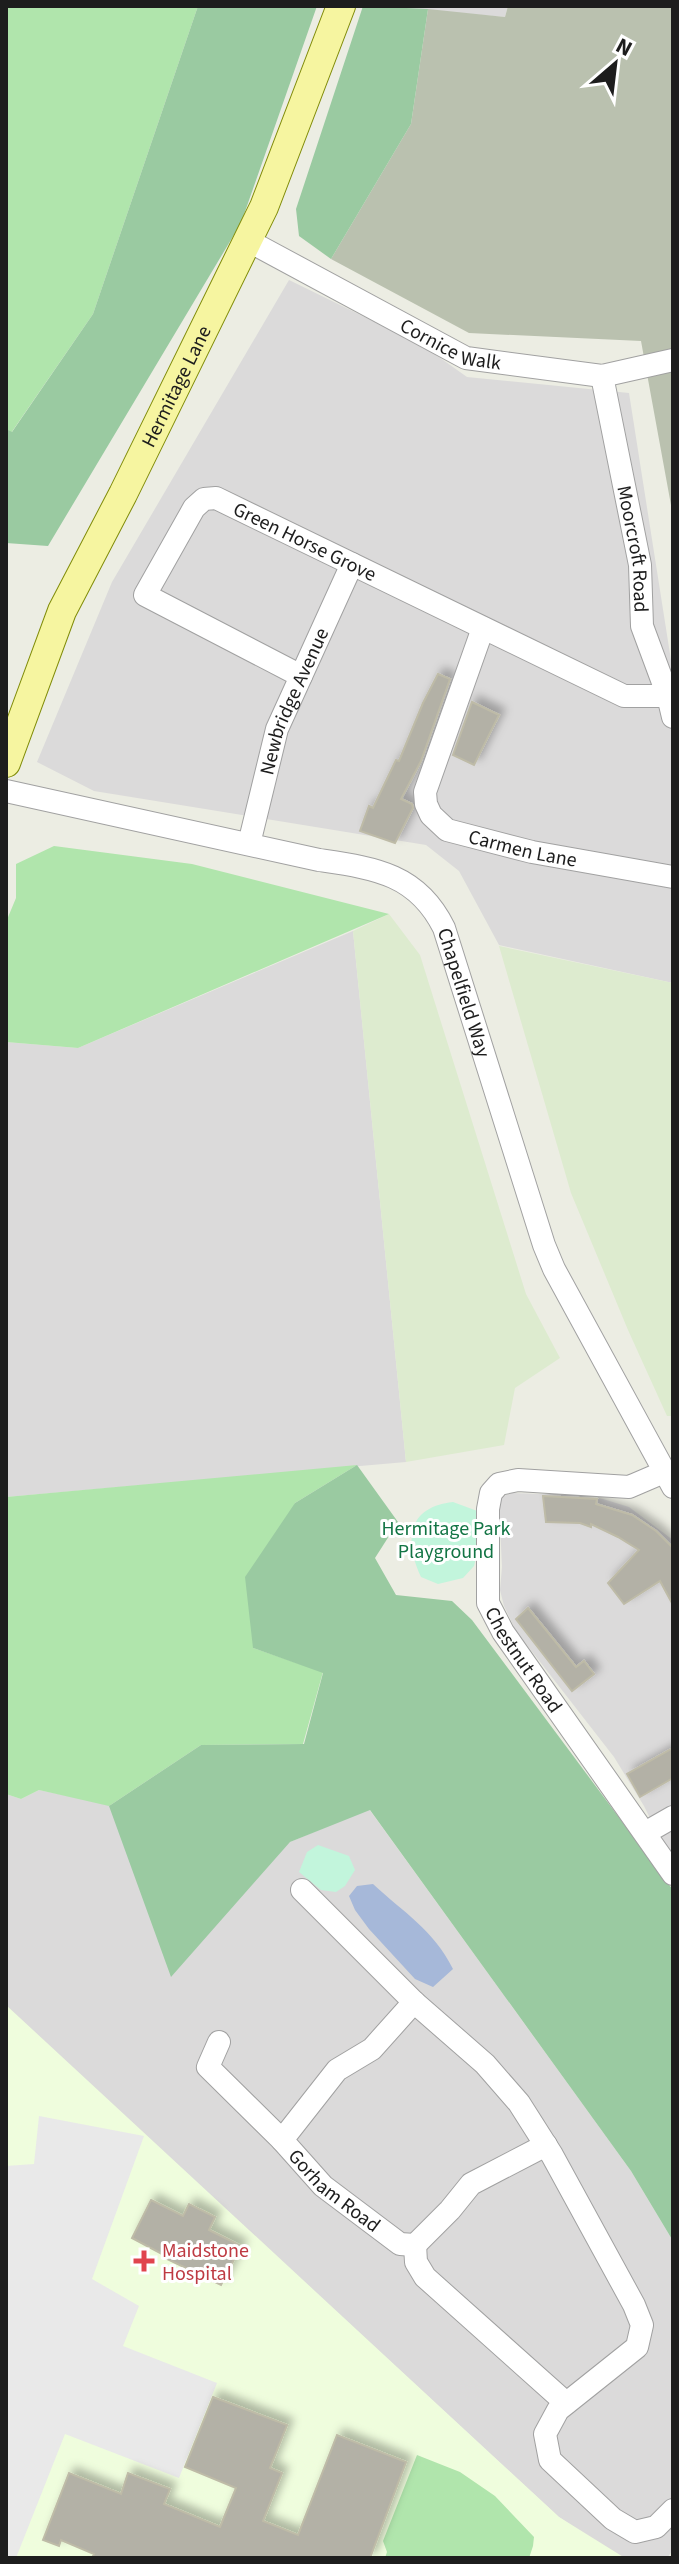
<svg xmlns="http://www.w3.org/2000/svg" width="679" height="2564" font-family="'Source Sans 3',sans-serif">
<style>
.residential{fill:#dbdada}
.education{fill:#effddd}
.construction{fill:#bac1af}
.farmland{fill:#ddebcf}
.grass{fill:#b0e5ac}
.forest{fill:#9acaa1}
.park{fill:#c2f5dc}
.parking{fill:#e9e9e9}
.water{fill:#a6b8d9}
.building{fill:#b3b1a6;stroke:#bebba7;stroke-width:2;filter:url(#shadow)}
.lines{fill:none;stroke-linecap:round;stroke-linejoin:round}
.minor-casing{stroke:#a1a1a1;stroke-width:24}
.major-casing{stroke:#808c09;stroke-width:30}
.minor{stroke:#fff;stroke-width:22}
.major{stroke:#f6f5a0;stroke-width:28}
.health-dot{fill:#e0444e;stroke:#fff;stroke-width:3}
.labels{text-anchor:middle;stroke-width:6;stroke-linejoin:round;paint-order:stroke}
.street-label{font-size:20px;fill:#1d1d1d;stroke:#fff}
.park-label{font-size:20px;fill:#127444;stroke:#fff}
.health-label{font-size:20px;fill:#be3a42;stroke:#fff;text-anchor:start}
</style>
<defs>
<filter id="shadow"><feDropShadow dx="6" dy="-6" stdDeviation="4" flood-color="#0004"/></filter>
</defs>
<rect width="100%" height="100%" fill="#ecede3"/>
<path class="residential" d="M399 6H508L505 17 398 8Z
M289 280 422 345 467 377 629 393 673 673V983L499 945 459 871 426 845 94 791 37 762 112 582Z
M353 931 406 1462 6 1497V1042L78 1048Z
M512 1493 574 1495 603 1499 629 1507 673 1540V1865L644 1806 614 1757 516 1631 504 1606 500 1590 502 1567 499 1503 503 1496Z
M39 1790 290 1842 369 1809 631 2171 673 2241V2550L667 2558H620L559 2517 6 2007V1794L21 1799Z"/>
<path class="education" d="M6 2005 559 2517 625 2558H6Z"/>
<path class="construction" d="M508 6H673V516L641 341 469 333 331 259 411 124 428 9 505 17Z"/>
<path class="farmland" d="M389 914 420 955 526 1294 560 1358 515 1388 504 1445 406 1462 353 931Z
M499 946 673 983V1416H667L628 1330 571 1193Z"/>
<path class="grass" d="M6 6H198L93 314 11 433 6 429Z
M54 846 192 864 389 914 78 1048 6 1042V922L16 898V864Z
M357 1465 295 1503 253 1648 323 1672 303 1744 201 1745 109 1806 39 1790 21 1799 6 1794V1497Z
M417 2455 460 2472 495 2496 534 2537 533 2546 529 2558H385L387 2552 383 2541Z"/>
<path class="forest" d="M198 6H317L241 223 48 546 6 543V429L12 432 93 314Z
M363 6 428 9 411 124 331 259 299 236 296 209Z
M357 1465 398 1522 375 1558 396 1595 452 1601 472 1620 673 1890V2241L631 2171 370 1810 290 1842 171 1977 109 1806 201 1745 304 1744 323 1673 253 1648 245 1577 295 1503Z"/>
<path class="park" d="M453 1502 480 1512 482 1550 477 1554 474 1566 463 1578 438 1584 421 1577C404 1541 407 1507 453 1502Z
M318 1845 349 1856 355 1870 345 1886 336 1892 321 1890 299 1872 307 1852Z"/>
<path class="parking" d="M39 2116 144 2136 92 2279 139 2306 123 2346 217 2383 179 2478 65 2434 16 2558H6V2166L34 2164Z"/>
<path class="water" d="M373 1884C404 1913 433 1929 453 1969L433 1987 415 1979 369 1929 355 1910 349 1896 357 1886Z"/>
<path class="building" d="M438 674 450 679 421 761 401 799 412 804 413 808 395 843 360 831 369 806 373 808 396 760 399 761 423 703Z
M472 702 499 715 474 765 453 755Z
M543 1496 597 1499 596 1504 632 1515 656 1531 673 1548V1605L660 1581 624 1604 608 1583 639 1550 618 1537 591 1524V1527L580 1523 546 1522Z
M528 1608 576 1667 584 1661 594 1674 572 1691 516 1619Z
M673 1748V1778L640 1797 627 1774Z
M151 2200 183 2216 189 2204 215 2217 209 2230 241 2246 221 2285 163 2257 164 2255 132 2238Z
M213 2397 287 2425 270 2468 282 2473 263 2521 298 2535 337 2435 406 2462 370 2558H92L94 2554 61 2540 59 2546 43 2540 69 2473 121 2494 128 2473 170 2489 164 2504 220 2527 236 2488 185 2467Z"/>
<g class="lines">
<defs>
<g id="minor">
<path id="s1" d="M247 240 466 358 602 376 673 360"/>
<path id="s2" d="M602 376 640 565 642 626 668 696 673 717"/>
<path id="s3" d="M483 628 425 792 426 804 431 815 447 830 532 852 673 877"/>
<path id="s4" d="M301 676 145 595 194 508 204 499 216 498 624 696H668"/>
<path id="s5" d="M6 791 319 860C373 868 417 873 444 928L544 1245 554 1269 673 1487"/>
<path id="s6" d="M249 844 277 729 352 564"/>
<path id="s7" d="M664 1472 629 1487 518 1480 499 1484 491 1493 488 1509V1603L503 1632 673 1874"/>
<path d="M645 1833 673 1817"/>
<path d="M302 1890 414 2002 485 2064 519 2103 552 2155 634 2305 642 2325 637 2347 558 2410 545 2434 550 2460 613 2519 635 2532 656 2527 673 2510"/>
<path id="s8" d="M414 2002 372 2049 337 2070 282 2140 323 2186 400 2244 415 2245 450 2210 471 2184 546 2145"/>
<path d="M219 2042 208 2067 282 2140"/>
<path d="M415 2245 416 2262 425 2277 566 2403"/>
</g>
<g id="major">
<path id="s9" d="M6 763 62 611 123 494 264 207 341 6"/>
</g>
</defs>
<use href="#minor" class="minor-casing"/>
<use href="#major" class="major-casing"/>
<use href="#minor" class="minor"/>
<use href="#major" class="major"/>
</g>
<path class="health-dot" d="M140 2249h8v8h8v8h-8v8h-8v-8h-8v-8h8z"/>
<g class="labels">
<g class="street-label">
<text dy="7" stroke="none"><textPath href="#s1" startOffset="230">Cornice Walk</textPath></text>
<text dy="7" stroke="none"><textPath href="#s9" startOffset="414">Hermitage Lane</textPath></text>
<text dy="7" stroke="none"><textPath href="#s4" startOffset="400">Green Horse Grove</textPath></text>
<text dy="7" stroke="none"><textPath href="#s2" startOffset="176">Moorcroft Road</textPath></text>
<text dy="7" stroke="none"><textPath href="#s6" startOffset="150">Newbridge Avenue</textPath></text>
<text dy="7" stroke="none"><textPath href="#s3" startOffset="298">Carmen Lane</textPath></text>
<text dy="7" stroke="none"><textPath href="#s5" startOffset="538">Chapelfield Way</textPath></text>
<text dy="7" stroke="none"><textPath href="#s7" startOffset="358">Chestnut Road</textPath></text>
<text dy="7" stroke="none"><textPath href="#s8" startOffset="266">Gorham Road</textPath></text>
</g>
<g class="park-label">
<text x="446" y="1535">Hermitage Park<tspan x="446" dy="23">Playground</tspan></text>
</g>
<g class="health-label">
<text x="162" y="2257">Maidstone<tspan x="162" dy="23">Hospital</tspan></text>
</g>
</g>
<rect width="679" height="2564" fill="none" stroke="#1d1d1d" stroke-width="16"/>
<g transform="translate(615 64) rotate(28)" stroke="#ffffff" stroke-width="6" paint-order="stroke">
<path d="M0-6L14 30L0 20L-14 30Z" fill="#1d1d1d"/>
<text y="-12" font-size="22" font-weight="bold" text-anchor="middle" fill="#1d1d1d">N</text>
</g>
</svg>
